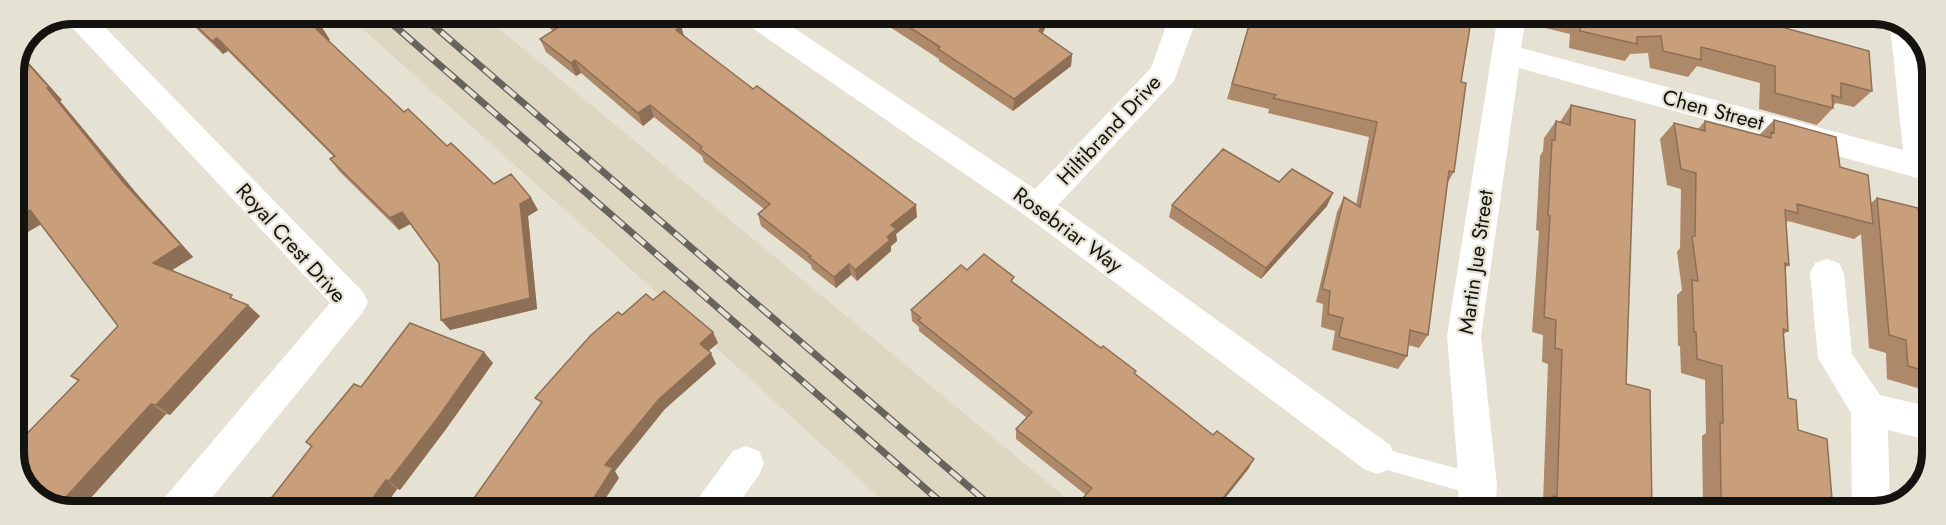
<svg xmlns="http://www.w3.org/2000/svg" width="1946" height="525" font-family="Jost,sans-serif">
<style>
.built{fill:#ddd6c1}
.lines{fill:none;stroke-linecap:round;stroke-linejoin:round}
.lane{fill:#fff;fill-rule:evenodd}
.street{fill:#fff;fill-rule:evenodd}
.rail-casing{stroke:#67645d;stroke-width:7}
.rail{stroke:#e5e1d3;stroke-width:4.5;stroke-dasharray:14;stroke-linecap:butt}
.wall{fill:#ad896a}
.shaded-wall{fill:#8d6f56}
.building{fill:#c99f7b;stroke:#8d6f56;stroke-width:1.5}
.labels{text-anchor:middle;stroke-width:4.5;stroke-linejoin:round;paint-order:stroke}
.street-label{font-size:21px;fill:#15130f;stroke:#e5e1d3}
.rim{fill:none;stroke:#15130f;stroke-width:8}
</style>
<rect width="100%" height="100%" fill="#e5e1d3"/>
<path class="built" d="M346 14H481L1082 511 893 510 611 251Z"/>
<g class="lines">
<path class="lane" d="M1377 447 1478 474 1486 478 1489 485 1486 492 1478 496 1377 467 1369 464 1366 457 1369 450Z"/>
<path class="street" d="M72 13 92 14 363 292 368 302 363 312 202 510H159L165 497 330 303 66 21 64 17Z
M738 14H773L1035 189 1151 68 1170 15H1198L1174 81 1058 205 1390 445 1395 457 1390 469 1377 474 1364 469 1026 216 742 21Z
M1498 15H1526L1521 48 1903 150 1890 25 1894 18 1918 34 1920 37 1932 138V182L1519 68 1481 336 1497 485 1495 511H1457L1459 485 1447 336Z
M1827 259 1839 263 1844 273 1852 354 1880 395 1931 407V441L1888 430 1890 506 1875 511H1852L1851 413 1818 358 1810 273 1815 263Z
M746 446 759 451 764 463 759 475 734 510H693L699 497 733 451Z"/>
<defs>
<path id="rail" d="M381 14 951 511
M420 14 997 511"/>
</defs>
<use href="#rail" class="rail-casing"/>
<use href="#rail" class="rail"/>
</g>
<path class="wall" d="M182 14H307L321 26 330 40H328L404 112 447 146 494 184 531 198 538 210 528 216 537 309 450 330 439 263 411 224 399 230 340 172 330 159 334 157 228 51 223 54 201 33Z
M533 14H664L681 26 684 36 917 217 896 234 897 241 891 246V251L857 281 851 275 836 288 812 269 811 265 761 226 758 214 764 209 704 162 702 156 654 117 643 126 581 73 576 76 546 52 540 39 553 31Z
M870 14 1051 15 1042 34 1072 54 1071 66 1013 111 939 61V59Z
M1252 15 1461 82 1454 172 1448 182 1428 335 1419 348 1408 345 1407 356 1398 369 1332 350 1335 331 1321 327 1323 304 1316 302 1337 212 1344 197 1356 205 1369 137 1268 113 1269 109 1227 99Z
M1546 15H1726L1872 91 1854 107 1836 103 1833 106V108L1817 125 1759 109 1760 83 1697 66 1688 77 1650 68 1648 53 1630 54 1625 61 1569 48 1570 34 1545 28Z
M14 71 62 100 60 101 137 194 193 257 172 270 238 301 260 316 170 415 166 414 80 510H57L78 381 71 376 118 326 41 224 14 240Z
M1571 105 1626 384 1652 511H1538V507L1543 503 1548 364 1542 362 1543 335 1532 332 1539 231 1536 230 1540 156 1543 151 1544 138 1556 121 1560 122Z
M1774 120 1840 167 1871 203 1877 198 1919 214 1932 218 1931 392 1887 379 1886 353 1869 348 1861 234 1854 239 1788 221 1786 223 1789 265 1785 268 1788 331 1784 334 1788 398 1798 430 1833 511H1708L1703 509 1702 436 1706 433 1705 380 1681 373 1680 346H1678L1677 295 1682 290 1677 252 1680 248 1681 189 1667 185 1660 139 1674 123 1698 129 1705 121 1759 135Z
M1279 182 1327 206 1261 279 1169 217 1172 205Z
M967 270 1014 283 1135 374 1249 468 1217 508 1225 511H1085L1081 507 1083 498 1086 495 1016 439V429L1027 418 919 331V327L912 321 911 310Z
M493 363 446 429 400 490 397 489 382 510H262L311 447 306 442 361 387Z"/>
<path class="shaded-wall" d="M1046 15H1051L1038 44 1039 31Z
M321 26 330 40 325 42 316 29Z
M681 26 685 40 676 30Z
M217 38 228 51 223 54 212 41Z
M21 54 62 100 60 101 137 194 193 257 166 274 153 263 123 182 20 55Z
M1072 54 1071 66 1013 111 1014 99Z
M575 60 581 73 576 76 571 63Z
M650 105 654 117 643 126 638 113Z
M1333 193 1327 206 1261 279 1266 268Z
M531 198 538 210 528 216 537 309 450 330 441 320 520 204Z
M916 205 917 217 896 234 897 241 891 246V251L857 281 855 270 887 237 891 225Z
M30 210 45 222 14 240V220Z
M402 212 411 223 399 230 390 218Z
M849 264 851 275 836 288 834 277Z
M248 305 260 316 170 415 156 405Z
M713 332 718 343 705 354 700 344Z
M484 352 493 363 446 429 400 490 389 481Z
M711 353 716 364 665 409 615 471 619 478 598 510H586L605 465 659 399Z
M151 404 166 414 80 510H57L55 509Z
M1254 459 1249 468 1215 511V508Z
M386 480 397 489 382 510H364Z"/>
<path class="building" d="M184 14H307L321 26 316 29 404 112 408 109 447 146 451 143 494 184 511 174 531 198 520 204 530 298 441 320 439 263 402 212 390 218 330 159 335 156 217 38 212 41Z
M543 14H664L681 26 676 30 748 85 753 89 757 86 916 205 891 225 896 229 887 237 890 240 855 270 849 264 834 277 809 257 811 256 758 214 770 204 700 149 702 147 650 105 638 113 575 60 571 63 540 39 559 27Z
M889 14 1046 15 1039 31 1072 54 1014 99 938 49 940 47Z
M1252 15H1472L1461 82 1466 83 1454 172 1449 171 1428 335 1410 330 1407 356 1339 337 1343 318 1328 314 1330 291 1322 289 1344 197 1360 207 1377 122 1273 98 1276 95 1232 84Z
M1573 15H1726L1774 25 1869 51 1872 91 1841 83V98L1832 95 1833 108 1775 93V66L1701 47V60L1663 51 1661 36 1637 37V44L1580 31 1581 17Z
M20 55 49 87 47 88 123 182 181 245 153 263 232 295 230 298 248 305 156 405 151 404 55 509 28 491 14 461V447L79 380 71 376 118 326 30 210 14 220V71Z
M1571 105 1635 120 1626 384 1650 390 1652 511H1551L1552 496 1557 497 1562 350 1555 348 1556 320 1544 317 1550 216 1548 215 1552 140H1555L1556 121 1570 125Z
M1774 120 1836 137 1840 167 1868 175 1873 224 1797 204 1798 213 1785 210 1789 265 1785 263 1788 331 1783 329 1788 398 1796 400 1798 430 1827 439 1833 511H1726V500L1721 498 1720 423H1723L1722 366 1697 359 1696 332H1694L1692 280 1698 281 1692 237 1695 236 1696 173 1681 169 1674 123 1705 131V121L1771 138V132L1774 133Z
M1223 149 1279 182 1292 169 1333 193 1266 268 1172 205Z
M1877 198 1918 208 1919 214 1932 218 1931 373 1908 366 1906 340 1889 335Z
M984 254 1014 277 1011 281 1101 348 1103 346 1136 371 1134 373 1213 435 1217 431 1254 459 1215 508 1225 511H1098L1083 498 1092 488 1016 429 1032 412 918 320 921 318 911 310 961 265 967 270Z
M664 291 713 332 700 344 711 353 659 399 605 465 613 468 586 510H459L466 499 472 501 542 402 535 398 591 335 618 312 622 315 646 294 653 300Z
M410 323 484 352 437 419 389 481 386 480 364 510H262L312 446 306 442 354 384 361 387Z"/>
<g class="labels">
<g class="street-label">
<text transform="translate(1713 110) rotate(15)" y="7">Chen Street</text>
<text transform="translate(1109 130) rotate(-47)" y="7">Hiltibrand Drive</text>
<text transform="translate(1068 230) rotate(36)" y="7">Rosebriar Way</text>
<text transform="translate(291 243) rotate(48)" y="7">Royal Crest Drive</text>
<text transform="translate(1476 262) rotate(-82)" y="7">Martin Jue Street</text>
</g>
</g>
<path d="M0 0H1946V525H0ZM72 24H1874A48 48 0 0 1 1922 72V453A48 48 0 0 1 1874 501H72A48 48 0 0 1 24 453V72A48 48 0 0 1 72 24Z" fill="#e5e1d3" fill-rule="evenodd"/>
<path class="rim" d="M72 24H1874A48 48 0 0 1 1922 72V453A48 48 0 0 1 1874 501H72A48 48 0 0 1 24 453V72A48 48 0 0 1 72 24Z"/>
</svg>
